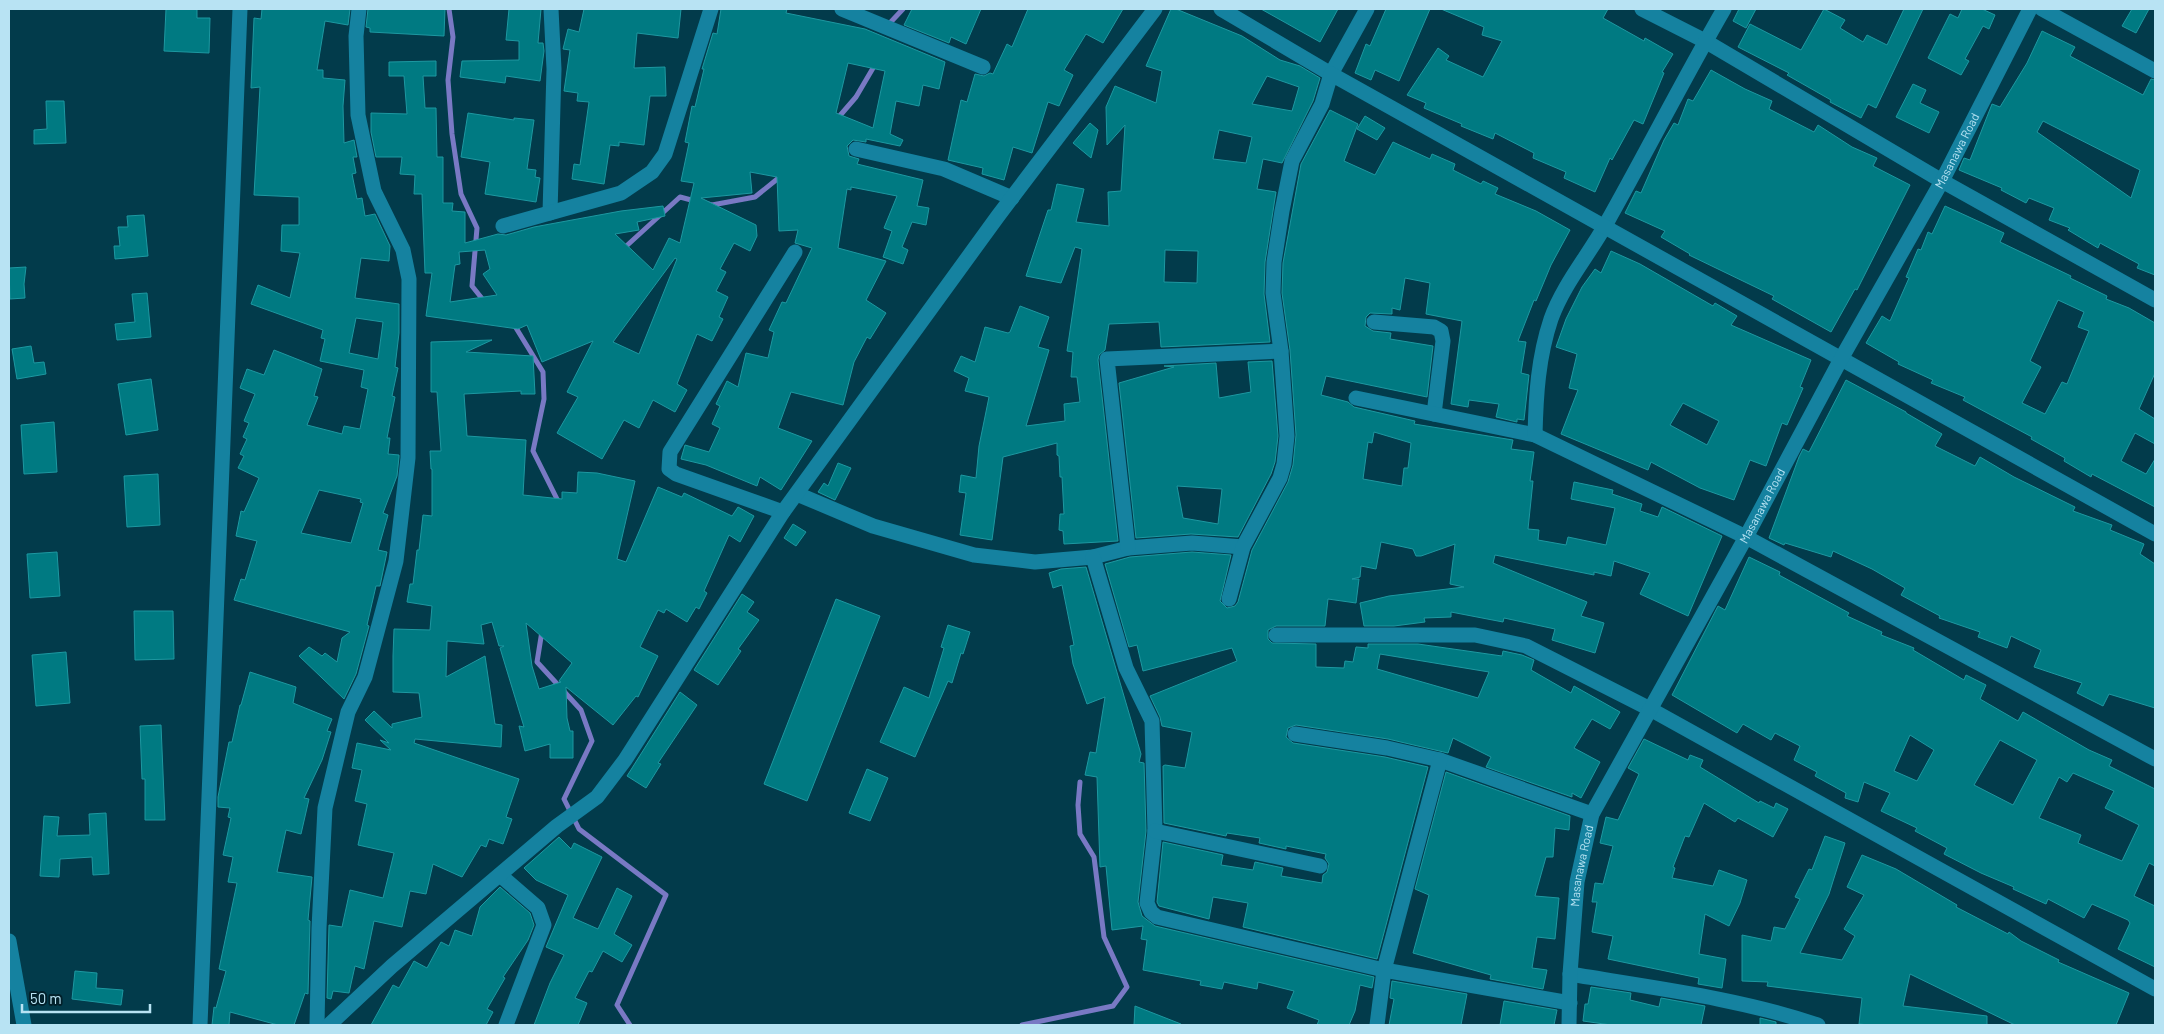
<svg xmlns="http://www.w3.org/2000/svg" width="2164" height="1034" font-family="Barlow,sans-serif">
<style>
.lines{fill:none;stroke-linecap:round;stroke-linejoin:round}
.stream{stroke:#7979c4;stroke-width:5}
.building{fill:#007a82;stroke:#1d98a1;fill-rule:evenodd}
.minor{stroke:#1582a0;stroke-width:15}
.labels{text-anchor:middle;stroke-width:5;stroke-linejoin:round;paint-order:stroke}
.street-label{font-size:12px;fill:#b8e3f3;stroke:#02202a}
</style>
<rect width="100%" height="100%" fill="#023b4b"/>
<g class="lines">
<path class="stream" d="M449 9 453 37 448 80 452 134 461 194 477 228 472 286 484 301
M888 25 903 9
M837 119 856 97 876 63
M708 204 712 205 755 197 781 176
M622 250 680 197 695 201
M513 323 543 372 544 399 533 451 558 501 557 504
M542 631 537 662 581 710 592 741 564 799 579 829 666 895 617 1005 630 1025
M1022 1025 1113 1006 1127 987 1104 937 1094 857 1080 834 1078 805 1080 782"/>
</g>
<path class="building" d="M166 9H197V18H210L209 53 164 51Z
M262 9H350L348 25 325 21 317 70H323V78L345 80 343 106 344 143 354 140 357 157H353L356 173 352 174 357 199 362 198 365 216 375 214 390 246 389 261 361 258 355 298 399 304V333L395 367 398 368 392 396 395 397 387 438H390L388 454 399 455V457L397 476 383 513 388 515 378 550 387 552 380 586H376L367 625 369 626 356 674 344 699 299 656 309 647 322 656 325 653 337 662 342 638 350 632 234 600 241 579 245 580 257 541 236 536 241 511 244 512 259 478 238 468 244 456 240 454 247 439 243 437 249 423 244 421 255 394 240 388 247 369 264 375 274 350 322 369 314 396 318 397 307 425 342 434 344 426 360 429 368 389 361 387 364 370 320 361 325 339 321 338 323 330 251 304 258 285 290 298 300 253 281 251 282 225H299V197L254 195 260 87 251 88 254 18 261 19ZM356 318 383 322 378 359 349 353ZM319 490 361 499 360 502 363 503 351 543 301 533Z
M368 9H445L444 36 370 32V28L366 27Z
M509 9H541L538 43H543L544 51 540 81 506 76 505 83 460 77 462 61 519 60V41L506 40Z
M584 9H681L678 38 637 33 634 68 665 67 666 96H650L644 145 619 142V146L610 145 604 184 572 179 574 164 580 165 589 102 577 101 578 93 564 91 570 50 563 49 568 29 579 32Z
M721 9H787L786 13 865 29 945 62 939 89 923 85 919 106 896 101 890 134 903 140 900 146 866 139V142L853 140 847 146 849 156 859 159 857 164 923 180 917 206 929 208 926 225 912 222 902 247 908 250 903 264 883 257 892 231 884 228 897 196 851 187V190L847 189 838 248 886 261 866 300 886 313 870 339 867 337 854 362 843 405 791 392 778 428 812 441 781 490 760 477 757 486 706 465 681 459 685 445 709 452 720 428 712 424 720 406 716 404 727 381 738 387 746 353 768 358 774 332 769 330 782 302 786 303 812 248 795 243 798 230 779 231 777 177 750 172 752 193 701 198 756 225 757 236 750 251 734 243 720 269 726 272 716 291 728 297 719 317 723 319 712 341 697 334 677 384 687 390 675 412 653 400 639 428 624 420 602 459 557 433 578 397 567 392 593 341 542 362 527 325 518 329 426 316 432 273H425L422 194H414L415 175 400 174 402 157H376L371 132V113L407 114 404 76H389V62L436 61V76H423L425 108H436L437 157H443V203H453L452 211 465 212V243L498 234 506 235 534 227 621 211 663 206 665 216 637 222 639 230 615 234 653 270 669 238 680 243 694 183 681 181 689 143 685 142 692 106 695 107 704 69H702L713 33 717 34ZM848 63 885 71 873 128 836 113ZM485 250 490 269 483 274 497 295 450 302 455 265 460 264 459 252ZM675 258 677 259 639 354 613 342Z
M912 9H981L966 44 951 37 949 43 904 25Z
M1028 9H1123L1103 43 1086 34 1064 70 1073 75 1059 106 1048 102 1032 153 1013 147 1004 180 982 174 983 168 948 160 961 100 967 102 975 74 984 76 990 73 993 74 1007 44 1012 47Z
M1171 9H1176L1242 36 1280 60 1300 66 1320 78 1313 101 1282 163 1263 159 1257 189 1276 192 1265 262 1264 294 1270 342 1161 347 1159 322 1109 324 1105 350 1099 355 1098 360 1118 541 1064 544 1063 531 1059 530 1060 514H1064L1062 477H1060L1059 456 1057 455V443L1003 457 992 540 960 535 966 493 959 492 961 475 976 478 979 446 989 397 965 391 969 378 954 371 961 356 975 362 985 327 1008 333 1010 332 1020 306 1049 317 1038 347 1049 350 1026 426 1065 421 1064 404 1080 402 1077 377H1071L1073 352 1067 351 1082 249 1075 247 1061 283 1026 276 1048 210H1051L1057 184 1084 189 1076 222 1109 226 1108 192 1121 191 1125 125 1107 145 1106 107 1115 86 1156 103 1162 71 1146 66ZM1267 76 1299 87 1292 111 1252 104ZM1219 130 1252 137 1246 163 1213 159ZM1165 250 1198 251 1197 283 1164 282Z
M1261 9H1338L1320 42Z
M1386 9H1430L1399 81 1375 70 1371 80 1355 73 1366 44 1370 46Z
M1441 9H1608L1603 18 1644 41 1645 38 1673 54 1662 72 1664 73 1643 124 1634 120 1612 160 1610 158 1595 192 1564 178 1566 172 1533 158 1534 153 1495 133 1493 139 1461 126 1462 124 1424 108 1426 103 1407 95 1438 48 1449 56 1446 60 1483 77 1502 41 1482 35 1484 27Z
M1739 9H1756L1746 28 1733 21Z
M1824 9 1845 20 1840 28 1863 42 1867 35 1887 45 1904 9H1923L1876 108 1868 104 1861 118 1830 102 1831 100 1787 75 1789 73 1738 47 1750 24 1801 50Z
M1962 9H1982L1995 15 1989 29 1983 26 1965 59 1969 61 1961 75 1928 58 1950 14 1958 18Z
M2132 9H2149L2136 33 2122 26Z
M2042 31 2075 47 2070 56 2143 95 2151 79 2155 80V275L2137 268 2139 264 2100 243 2098 248 2068 230 2070 228 2049 220 2054 208 2029 198 2026 203 2001 190 2002 188 1959 170 1964 158 1970 160 1992 104 2000 107 2027 63ZM2043 121 2140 170 2131 198 2037 132Z
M1711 70 1745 89 1772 101 1769 109 1814 132 1818 125 1852 147 1877 158 1873 166 1910 185 1857 290 1855 289 1831 332 1772 299 1774 296 1689 255 1690 254 1661 237 1665 231 1625 213 1636 191 1641 193 1664 140 1674 123 1678 125 1688 99 1693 101Z
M1913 84 1926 90 1920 103 1939 112 1929 133 1896 117Z
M46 101H64L66 143 34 144V130L47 129Z
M1330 110 1358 124 1344 161 1375 175 1393 142 1430 159 1432 154 1455 164 1453 170 1481 184 1483 181 1498 188 1495 194 1536 211 1570 230 1551 265 1536 301 1534 300 1518 341 1526 342 1521 373 1529 375 1524 420 1517 419V422L1496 417 1499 404 1469 400 1468 407 1451 404 1462 321 1426 314 1430 283 1405 278 1400 310 1392 308V314L1370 313 1366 317 1365 326 1373 331 1391 333 1390 339 1433 346 1427 397 1326 376 1321 395 1348 402 1354 407 1415 421 1414 424 1513 440 1511 449 1534 452 1530 481H1533L1528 529 1539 530 1538 540 1566 545 1568 537 1606 545 1615 508 1571 499 1574 482 1613 490 1612 494 1642 504 1640 511 1658 517 1662 507 1722 536 1688 616 1640 594 1650 573 1614 561 1611 576 1594 572V575L1495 555 1493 563 1587 602 1581 616 1604 623 1595 653 1552 640 1555 629 1504 618 1503 622 1451 612V617L1424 618 1425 622 1394 626H1364L1360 603 1389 596 1464 587 1450 584 1455 544 1421 556H1416L1413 549 1381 542 1376 569 1361 566 1360 577 1352 579H1359L1356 603 1328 599 1325 626H1276L1268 630V639L1272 643 1316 644V667L1344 668 1345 661 1353 662 1356 647 1368 648V644H1418L1502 656 1503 651 1522 655 1534 660 1531 670 1571 693 1574 686 1620 712 1610 729 1592 719 1574 748 1600 762 1581 798 1572 793V797L1486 767 1491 757 1453 738 1448 753 1388 739 1296 725 1288 728 1286 737 1293 743 1385 757 1428 767 1377 959 1243 927 1248 903 1213 897 1209 919 1159 906 1157 902 1163 842 1223 855 1221 865 1253 870 1255 862 1283 868 1281 876 1322 883 1323 875 1327 872 1329 864 1325 858 1326 854 1286 846V849L1259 843 1260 838 1227 833 1226 836 1164 823 1163 766 1165 765 1185 768 1192 732 1162 726 1160 717 1150 696 1237 661 1232 648 1143 671 1137 645 1129 647 1105 564 1130 557 1192 552 1231 555 1220 601 1227 608 1235 606 1238 602 1252 550 1288 482 1293 465 1296 435 1290 350 1282 293 1283 263 1301 164ZM1374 432 1411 443 1408 468H1404L1402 486 1363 479 1368 442 1372 443ZM1380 654 1489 672 1478 698 1377 669Z
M468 113 514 120V118L534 120 527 169 536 170 535 177 540 178 536 202 485 194 490 162 461 157Z
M1365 116 1385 128 1377 140 1357 129Z
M1090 123 1098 130 1091 158 1073 143Z
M1945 206 2004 233 2000 242 2071 276 2070 278 2107 296 2106 299 2129 308 2155 323V373L2139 409 2155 419V444L2135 433 2121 461 2146 474 2155 459V507L2092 474 2091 477 2064 461 2065 458 2031 439 2032 437 1963 400 1965 397 1931 383 1933 380 1898 364 1899 362 1866 343 1882 316 1890 321 1909 278 1906 277 1918 249 1921 250 1928 232 1932 234ZM2058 300 2084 312 2078 327 2089 331 2067 384 2062 382 2045 414 2022 403 2041 367 2030 361Z
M144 215 148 256 115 259 114 246H120L118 227H128L127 216Z
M1611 251 1640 264 1713 306 1715 303 1737 316 1731 325 1811 360 1800 387 1803 388 1787 425 1782 423 1766 466 1750 460 1734 500 1700 488 1651 462 1648 470 1561 434 1578 390 1569 388 1577 354 1556 347 1566 319 1582 287 1595 269 1601 273ZM1683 403 1719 421 1707 445 1670 425Z
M26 267 24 284 25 298 10 299 9 268Z
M147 293 151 337 117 340 115 324 135 322 132 294Z
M492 340 466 352 533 356 535 394H521V391L464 394 467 436 526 440 523 495 562 499V492L577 493 578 472 597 473 635 481 617 559 626 562 658 487 682 497 684 493 732 516 738 507 754 516 740 542 729 535 704 591 707 593 699 609 696 607 687 622 666 609 664 613 658 610 640 647 658 656 638 697 636 696 613 725 566 687 567 718 570 731H573V758H550V744L525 751 519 726 524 727 500 648 504 646H499L492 622 481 625 484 644 447 641 446 677 485 656 495 724 502 725 501 747 415 739 414 743 519 779 506 817 512 819 503 844 489 839 486 847 481 845 462 877 433 864 426 894 410 891 402 927 374 921 364 969 355 966 349 993 333 991 331 999 327 998 329 925 342 927 350 890 383 898 394 853 358 845 367 804 355 801 362 770 352 768 357 743 391 750 380 740 389 743 365 720 374 711 392 728V724L422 717 419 693 393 692V656L394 629 430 630 432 606 407 602 410 584H413L417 550H419L423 515 432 516V469H431L430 451H441L437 392H431V342ZM526 623 572 663 559 681 561 682 539 689 532 666Z
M31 346 34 363 44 362 46 374 17 379 12 349Z
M1272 361 1278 436 1275 462 1271 474 1238 537 1191 534 1136 538 1119 383 1174 367 1164 366 1216 363 1219 398 1251 392 1248 362ZM1177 486 1222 489 1218 524 1183 518Z
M151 379 158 430 126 435 118 384Z
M1846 380 1906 412V413L1942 434 1935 446 1975 466 1980 457 2014 477 2075 507 2073 511 2112 525 2110 530 2144 544 2140 554 2155 564V708L2109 694 2103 706 2077 693 2082 683 2034 667 2041 650 2011 636 2007 648 1978 637 1980 632 1939 618 1940 616 1901 595 1905 588 1872 569 1833 551 1831 557 1785 543 1784 545 1769 538 1799 457 1803 449 1809 452Z
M54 422 57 472 24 474 21 425Z
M838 463 851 468 835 500 818 492 824 483 828 486Z
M158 474 160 525 127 527 124 476Z
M793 524 806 532 796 546 784 538Z
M57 552 60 596 30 598 27 554Z
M1749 557 1780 572 1779 575 1849 613 1847 616 1882 632 1881 635 1914 648 1913 650 1964 680 1966 675 1986 685 1980 699 2018 721 2023 712 2089 750 2112 760 2109 766 2155 789V866L2149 863 2134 896 2155 906V967L2118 949 2130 923 2128 920 2092 904 2084 918 2048 899 2046 904 2013 889 2014 887 1981 873 1944 854 1947 848 1915 831 1917 828 1881 811 1890 793 1864 782 1858 802 1845 798 1846 793 1815 776 1817 772 1794 760 1800 746 1775 733 1771 740 1743 724 1737 733 1672 695 1718 606 1725 610ZM1910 735 1934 750 1917 781 1894 771ZM2000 740 2037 760 2013 805 1974 785ZM2073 773 2114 791 2105 808 2139 825 2122 861 2078 843 2081 835 2039 818 2059 777 2067 782Z
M1086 567 1141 754 1139 762 1144 763 1146 831 1138 902 1142 916 1155 926 1374 977 1372 988 1360 985 1355 1011 1349 1025H1317L1319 1020 1287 1008 1294 991 1258 982 1257 989 1224 982 1222 989 1200 985 1201 981 1143 970 1147 940 1141 939 1143 926 1112 930 1106 866 1100 867 1097 777 1085 775 1090 752 1096 753 1105 697 1087 704 1073 664 1070 646 1074 645 1062 585 1053 588 1049 573 1061 569Z
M742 594 754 602 747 612 759 620 738 649 741 651 718 685 694 670Z
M836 599 880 616 807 801 764 784Z
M134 611H173L174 659 135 660Z
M948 625 970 632 963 654 961 653 952 683 948 681 915 757 880 742 904 687 929 698 944 648 941 647Z
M66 652 70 703 36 706 32 655Z
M250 672 296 687 293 703 332 719 327 731 331 732 322 760 304 798 309 799 301 834 286 830 277 872 312 877 308 920 310 921 308 994 305 993 294 1025H278L230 1012 229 1025H212L214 1007 216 1008 226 971 219 969 237 883 228 882 233 857 223 855 231 818 228 817 230 808 218 807V797L229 742H232L240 705H241Z
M680 692 697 705 658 763 661 764 646 788 627 776Z
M161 725 165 820H145V779H142L140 726Z
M1644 739 1688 760 1690 755 1703 760 1700 767 1759 803 1760 801 1774 808 1776 803 1788 809 1773 837 1738 818 1735 822 1704 803 1689 837 1685 836 1673 867 1675 868 1672 878 1713 886 1719 870 1747 880 1740 903 1729 926 1705 914 1699 954 1726 959 1722 988 1698 984 1699 978 1608 959 1613 936 1592 932 1597 902H1592L1595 883 1603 884 1613 846 1600 843 1606 817 1618 820 1639 774 1628 768Z
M867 769 888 778 870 821 849 813Z
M1446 772 1570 816 1569 830 1555 828 1553 857H1546L1535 896 1559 898 1555 939 1537 937 1532 968 1547 970 1543 989 1490 979 1491 975 1413 953 1429 895 1415 889Z
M106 813 109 874 93 875 92 857 60 859 59 877 40 876 44 816 59 817 57 836 90 835 89 814Z
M1825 836 1845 843 1829 894 1800 953 1842 960 1855 936 1844 929 1864 895 1847 887 1862 855 1896 869 1957 905 1956 907 2008 934 2009 932 2021 941 2059 960 2058 962 2129 993 2116 1025H2015L1910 974 1903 1006 1987 1016V1025H1869L1859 1024 1862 998 1767 986 1768 982 1742 981V935L1771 941 1774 927 1785 929 1800 899 1795 897 1809 869 1812 870Z
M559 837 571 849 574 843 602 857 573 918 598 929 617 888 632 896 614 934 632 945 622 962 603 951 592 972 589 971 575 998 587 1003 578 1025H534L550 983 564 955 546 947 568 895 536 880 524 868Z
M500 887 530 913 534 925 528 940 503 977 505 978 487 1009 493 1012 486 1025H371L393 985 399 988 414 961 427 968 441 942 449 946 455 930 472 936 480 907Z
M75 971 97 973 96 988 123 990 121 1005 72 999Z
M1392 981 1467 994 1461 1025H1389L1394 999 1390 998Z
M1591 987 1631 993 1630 1000 1659 1007 1661 998 1705 1006 1701 1025H1611L1583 1021 1585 1004H1588Z
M1504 1001 1557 1010 1554 1025H1500Z
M1135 1006 1181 1024V1025H1134Z
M1760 1018 1776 1022V1025H1760Z"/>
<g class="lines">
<g class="minor">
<path d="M842 9 983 67"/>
<path d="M1221 9 1331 74 1367 9"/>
<path d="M1642 9 1705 41 1942 181 2155 300"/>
<path d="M2042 9 2155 71"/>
<path d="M856 149 944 169 1012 198"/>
<path d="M550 213 554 69 551 9"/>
<path d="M503 226 621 193 652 172 665 154 711 9"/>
<path d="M1374 322 1434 327 1441 331 1443 341 1434 414"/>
<path d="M1356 398 1535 435 1746 537 2155 759"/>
<path d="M1535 435C1536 395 1538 358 1551 319 1563 285 1588 256 1606 224 1646 153 1683 80 1724 9"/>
<path d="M797 494 873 526 974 555 1035 562 1093 557 1128 548 1192 543 1243 547"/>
<path d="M783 512 676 474 669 469 670 452 795 252"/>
<path d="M1128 548 1107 359 1281 351"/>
<path d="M1093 557 1126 668 1152 721 1155 831 1147 903 1151 912 1157 917 1384 970 1570 1003"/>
<path d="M1229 599 1243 547 1280 478 1284 464 1287 436 1281 351 1273 293 1274 262 1282 211 1292 161 1322 104 1331 74 2155 534"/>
<path d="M1276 635H1475L1526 646 1650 709 2155 989"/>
<path d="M1295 734 1387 748 1440 760 1592 814"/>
<path d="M1155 831 1320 866"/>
<path d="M500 875 538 908 544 925 506 1025"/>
<path d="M9 941 24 1025"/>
<path d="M1570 974C1653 988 1738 998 1818 1025"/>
<path d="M200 1025 240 9"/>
<path d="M317 1025 319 928 325 808 348 712 365 677 396 561 408 458 409 279 403 250 374 191 358 115 356 36 359 9"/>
<path d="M329 1025 392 966 557 826 597 797 625 760 783 512 998 216 1155 9"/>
<path d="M1377 1025 1384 970 1440 760"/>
<path id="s1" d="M1569 1025 1570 974 1577 882 1592 814 1746 537 1841 359 1942 181 2030 9"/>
</g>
</g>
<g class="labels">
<g class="street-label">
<text dy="4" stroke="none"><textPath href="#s1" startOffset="970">Masanawa Road</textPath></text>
<text dy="4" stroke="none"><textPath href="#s1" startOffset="565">Masanawa Road</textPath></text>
<text dy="4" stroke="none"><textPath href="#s1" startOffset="160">Masanawa Road</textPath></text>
</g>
</g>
<rect width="2164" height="1034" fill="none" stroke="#b8e3f3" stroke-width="20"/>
<path d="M22 1004v8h128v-8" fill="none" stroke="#b8e3f3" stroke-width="2.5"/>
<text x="30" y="1004" font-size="15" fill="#b8e3f3" stroke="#02202a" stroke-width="4" paint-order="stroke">50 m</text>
</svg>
